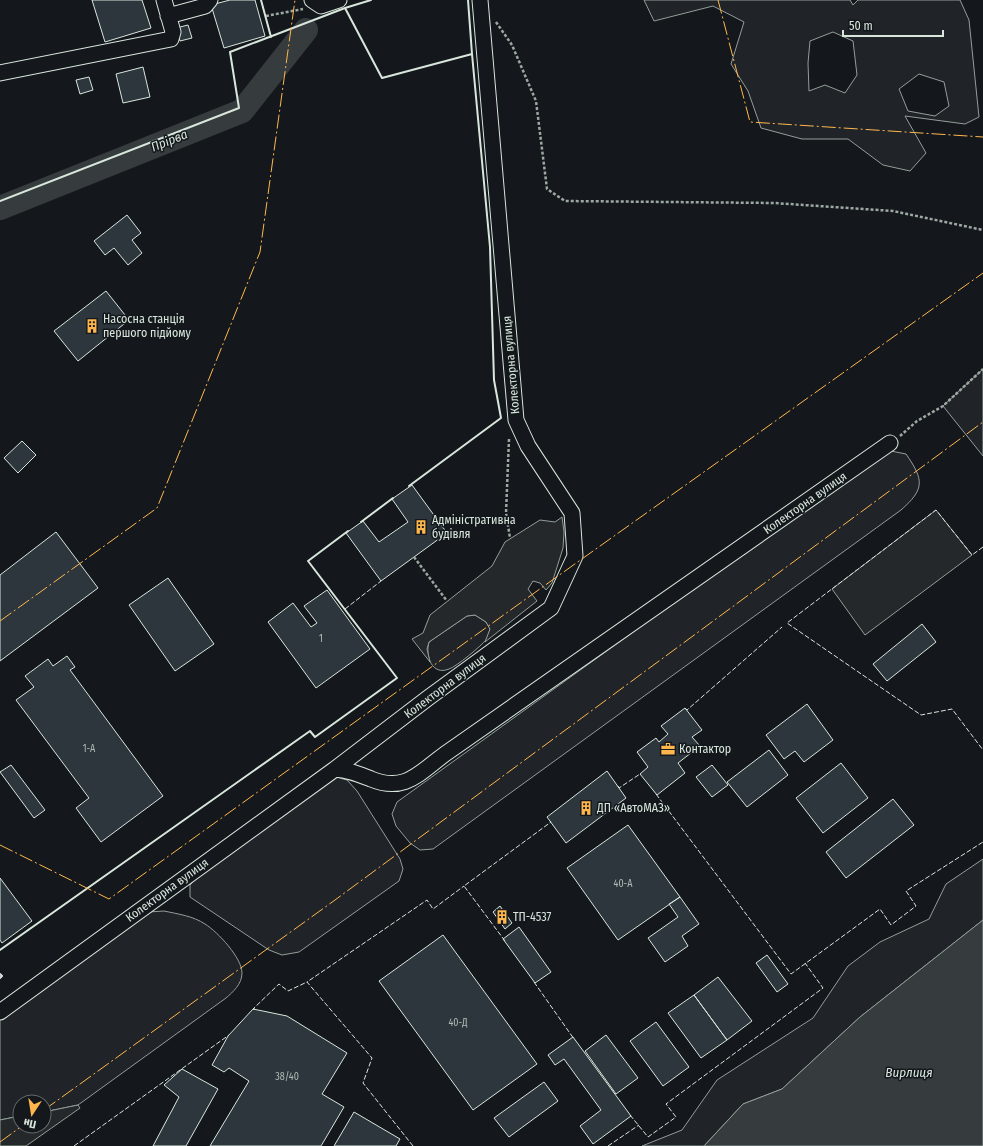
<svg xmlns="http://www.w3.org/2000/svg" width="983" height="1146" font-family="'Fira Sans Condensed',sans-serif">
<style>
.green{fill:#202428;stroke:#939e99;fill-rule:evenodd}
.parking{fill:#24282b;stroke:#939e99}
.water{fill:#363b3e;stroke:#939e99}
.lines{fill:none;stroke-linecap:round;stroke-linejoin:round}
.river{stroke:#363b3e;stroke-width:24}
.building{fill:#2c363c;stroke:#d8e6dc}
.minor-casing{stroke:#d8e6dc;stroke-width:17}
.path{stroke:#9da8a2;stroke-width:2.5;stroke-dasharray:3 2;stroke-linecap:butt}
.minor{stroke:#14181c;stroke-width:15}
.fence{stroke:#d8e6dc;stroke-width:1;stroke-dasharray:5 2;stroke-linecap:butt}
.wall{stroke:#d8e6dc;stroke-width:2}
.power{stroke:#ffb74d;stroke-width:1;stroke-dasharray:14 3 2 3;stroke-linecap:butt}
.labels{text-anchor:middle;stroke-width:3;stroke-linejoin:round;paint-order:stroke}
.number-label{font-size:10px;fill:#adbab4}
.poi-label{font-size:12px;fill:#d8e6dc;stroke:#14181c;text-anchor:start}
.street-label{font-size:12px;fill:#d8e6dc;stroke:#14181c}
.water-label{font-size:13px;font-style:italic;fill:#d8e6dc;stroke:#14181c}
</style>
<rect width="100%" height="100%" fill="#14181c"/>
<path class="green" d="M644 0H850L853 5 858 0H960L969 20 979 117 965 124 905 116 926 153 910 171 883 165 848 139H802L761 128 748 91 731 64 744 22 713 6 654 21ZM833 32 853 41 857 75 845 93 825 85 809 91 808 63 810 41ZM919 74 944 82 949 106 935 116 908 111 899 89Z
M983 369V456L943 406Z
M891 451 906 454C924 480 925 489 901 510L433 849 420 850 410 843 396 826 392 814 397 802 865 465Z
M475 615 486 622 490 629C489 633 488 637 486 640 481 646 456 667 449 669 432 676 425 656 429 642L467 616Z
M336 777 347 780 357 791 400 859 403 869 399 881 299 952 282 955 269 950 190 897V885L197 878Z
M983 859V920L860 1017 782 1089 743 1104 704 1146H642L682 1130 717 1080 813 1018 848 966 880 942 929 919 946 884Z
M164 911C178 914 193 916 205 924 218 932 242 958 242 973 242 984 233 992 226 998L78 1105 44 1112V1102H20V1116L0 1120V1020L148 912Z"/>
<path class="parking" d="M936 510 972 555 865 635 832 589Z
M562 517 564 532 563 548 552 583 546 590 540 583 533 581 528 589 537 601 485 642 490 629 486 622 475 615 467 616 429 642 427 649 430 662 412 639 423 633 430 615 492 566 505 542 540 520 555 522Z
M78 1105 80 1108 26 1146H0V1120L20 1116V1126H44V1112Z"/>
<path class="water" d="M983 920V1146H704L743 1104 782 1089 860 1017Z"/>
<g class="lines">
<path class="river" d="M0 208 242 111 306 30"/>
</g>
<path class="building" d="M92 0H142L151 28 105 42Z
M230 0H255L265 36 224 48 211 5Z
M188 25 192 38 180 41 176 28Z
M143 67 150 97 123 103 116 74Z
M89 77 93 90 80 94 76 80Z
M127 215 141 233 132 240 142 253 128 265 114 248 105 255 94 241Z
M106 291 129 320 78 361 54 331Z
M22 441 36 455 18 473 4 458Z
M412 485 447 533 381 581 346 533 363 521 379 542 408 522 392 499Z
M56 532 98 588 0 661V575Z
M168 578 214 644 175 671 129 605Z
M327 590 370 649 316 688 268 622 293 603 311 627 317 623 304 606Z
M922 624 936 642 887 681 873 664Z
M67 656 75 667 70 670 163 796 101 842 76 808 89 798 16 700 34 687 25 676 48 659 53 666Z
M807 704 833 740 804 762 795 751 784 759 766 735Z
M685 708 702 730 692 737 700 746 678 763 685 773 657 795 640 774 648 767 637 752 656 738 659 742 668 734 661 726Z
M769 750 788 775 747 807 727 782Z
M841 763 868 798 823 833 796 798Z
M11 765 45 810 34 818 0 772Z
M712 765 728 785 712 797 696 777Z
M607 771 626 798 566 843 547 817Z
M893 799 914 825 846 878 826 852Z
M628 825 680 897 618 940 567 868Z
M0 878 32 921 2 943 0 940Z
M680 897 699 924 682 936 688 946 665 962 648 938 678 917 669 904Z
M500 906 512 923 505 929 493 912Z
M519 927 551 972 535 983 503 939Z
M443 935 537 1064 473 1110 379 981Z
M767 955 788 984 777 992 756 963Z
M718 977 752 1021 727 1040 694 995Z
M694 995 727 1040 701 1058 668 1013Z
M253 1009 287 1016 347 1053 322 1094 344 1107 321 1146H210L249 1081 229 1068 224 1072 212 1065 228 1036Z
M656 1022 689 1067 663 1086 630 1041Z
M606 1035 638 1078 616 1094 585 1051Z
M573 1037 631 1116 593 1144 580 1126 601 1110 564 1059 555 1065 548 1055Z
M182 1069 218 1089 186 1146H153L179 1097 164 1085Z
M544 1082 558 1101 509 1137 494 1118Z
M354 1112 400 1139 396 1146H334Z"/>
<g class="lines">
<defs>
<path id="minor" d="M312 0 321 6 339 0
M168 16 205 6 210 0
M0 73 171 39 173 32 164 0
M335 769 428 698 551 608 575 556 572 513 528 446 516 420 480 0
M0 1012 335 769C349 770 358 774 371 779 405 793 419 773 445 754L890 443"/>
</defs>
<use href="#minor" class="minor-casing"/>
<path class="path" d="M266 16 303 9
M496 22 512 45 536 101 547 189 565 201 774 203 893 211 983 230
M900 436 917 421 943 406 983 369
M509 439 506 513 510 538
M414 557 447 601"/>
<use href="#minor" class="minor"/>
<path class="fence" d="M983 547 972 555 936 510 787 623 921 715 952 709 983 750
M345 609 381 581
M685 708 687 710 782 627
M618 786 619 788 640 774
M656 794 791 974 880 909 891 925 916 906 906 891 983 842
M505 941 464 886 551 822 550 821
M534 982 574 1039
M255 1009H253L279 984 288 991 307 982
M630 1115 648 1137 676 1117 666 1104 823 988 805 963
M74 1146 229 1035
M413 1146 363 1083 372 1058 307 982 427 900 433 909 464 886
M608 1146 639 1125"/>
<path class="wall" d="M261 0 271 37
M468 0 472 54
M345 8 371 0
M0 201 239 108 230 52 345 8 382 78 472 54 490 247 494 380 501 418 409 486
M361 522 393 498
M0 950 310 731 315 737 397 678 308 561 348 531
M0 974 2 976 0 978"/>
<path class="power" d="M718 0 750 122 983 137
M0 621 157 508 260 252 295 0
M0 845 109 899 537 591 983 273
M44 1110 335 900 983 422
M0 1142 22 1126"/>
</g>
<defs>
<symbol id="building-bare" viewBox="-9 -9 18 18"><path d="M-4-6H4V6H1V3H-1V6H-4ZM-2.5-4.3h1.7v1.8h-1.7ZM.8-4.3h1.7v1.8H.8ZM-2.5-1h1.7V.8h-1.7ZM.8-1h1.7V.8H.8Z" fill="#ffb74d" stroke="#14181c" stroke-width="2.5" paint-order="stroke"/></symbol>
<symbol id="office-bare" viewBox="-9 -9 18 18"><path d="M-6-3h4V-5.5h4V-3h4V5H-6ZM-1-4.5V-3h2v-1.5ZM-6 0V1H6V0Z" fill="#ffb74d" stroke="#14181c" stroke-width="2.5" paint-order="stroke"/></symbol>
</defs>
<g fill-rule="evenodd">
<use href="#building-bare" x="82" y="316" width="20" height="20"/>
<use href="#building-bare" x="411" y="517" width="20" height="20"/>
<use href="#office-bare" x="658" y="739" width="20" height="20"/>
<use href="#building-bare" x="576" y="798" width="20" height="20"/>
<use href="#building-bare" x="492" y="907" width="20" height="20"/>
</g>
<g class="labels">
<g class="number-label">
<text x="321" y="642">1</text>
<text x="89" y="752">1-А</text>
<text x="623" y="887">40-А</text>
<text x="458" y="1026">40-Д</text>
<text x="287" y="1080">38/40</text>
</g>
<g class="poi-label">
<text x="103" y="323">Насосна станція<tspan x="103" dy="14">першого підйому</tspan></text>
<text x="432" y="524">Адміністративна<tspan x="432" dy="14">будівля</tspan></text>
<text x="679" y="753">Контактор</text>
<text x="597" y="812">ДП «АвтоМАЗ»</text>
<text x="513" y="921">ТП-4537</text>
</g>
<g class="street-label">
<text transform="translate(511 365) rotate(-95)" y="4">Колекторна вулиця</text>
<text transform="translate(805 503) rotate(-35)" y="4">Колекторна вулиця</text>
<text transform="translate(445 686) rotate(-37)" y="4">Колекторна вулиця</text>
<text transform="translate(167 890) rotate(-36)" y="4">Колекторна вулиця</text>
</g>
<g class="water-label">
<text transform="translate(169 140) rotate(-22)" y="5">Прірва</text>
<text x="909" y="1077">Вирлиця</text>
</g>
</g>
<g transform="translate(32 1114) rotate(192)"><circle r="19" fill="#14181c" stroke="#626a69"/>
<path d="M0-3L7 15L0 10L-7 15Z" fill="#ffb74d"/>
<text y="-6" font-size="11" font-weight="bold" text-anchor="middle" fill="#d8e6dc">Пн</text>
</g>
<path d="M843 30v6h100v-6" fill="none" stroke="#d8e6dc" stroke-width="2"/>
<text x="849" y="30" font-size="12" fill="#d8e6dc" stroke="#14181c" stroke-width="3" paint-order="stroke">50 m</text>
</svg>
